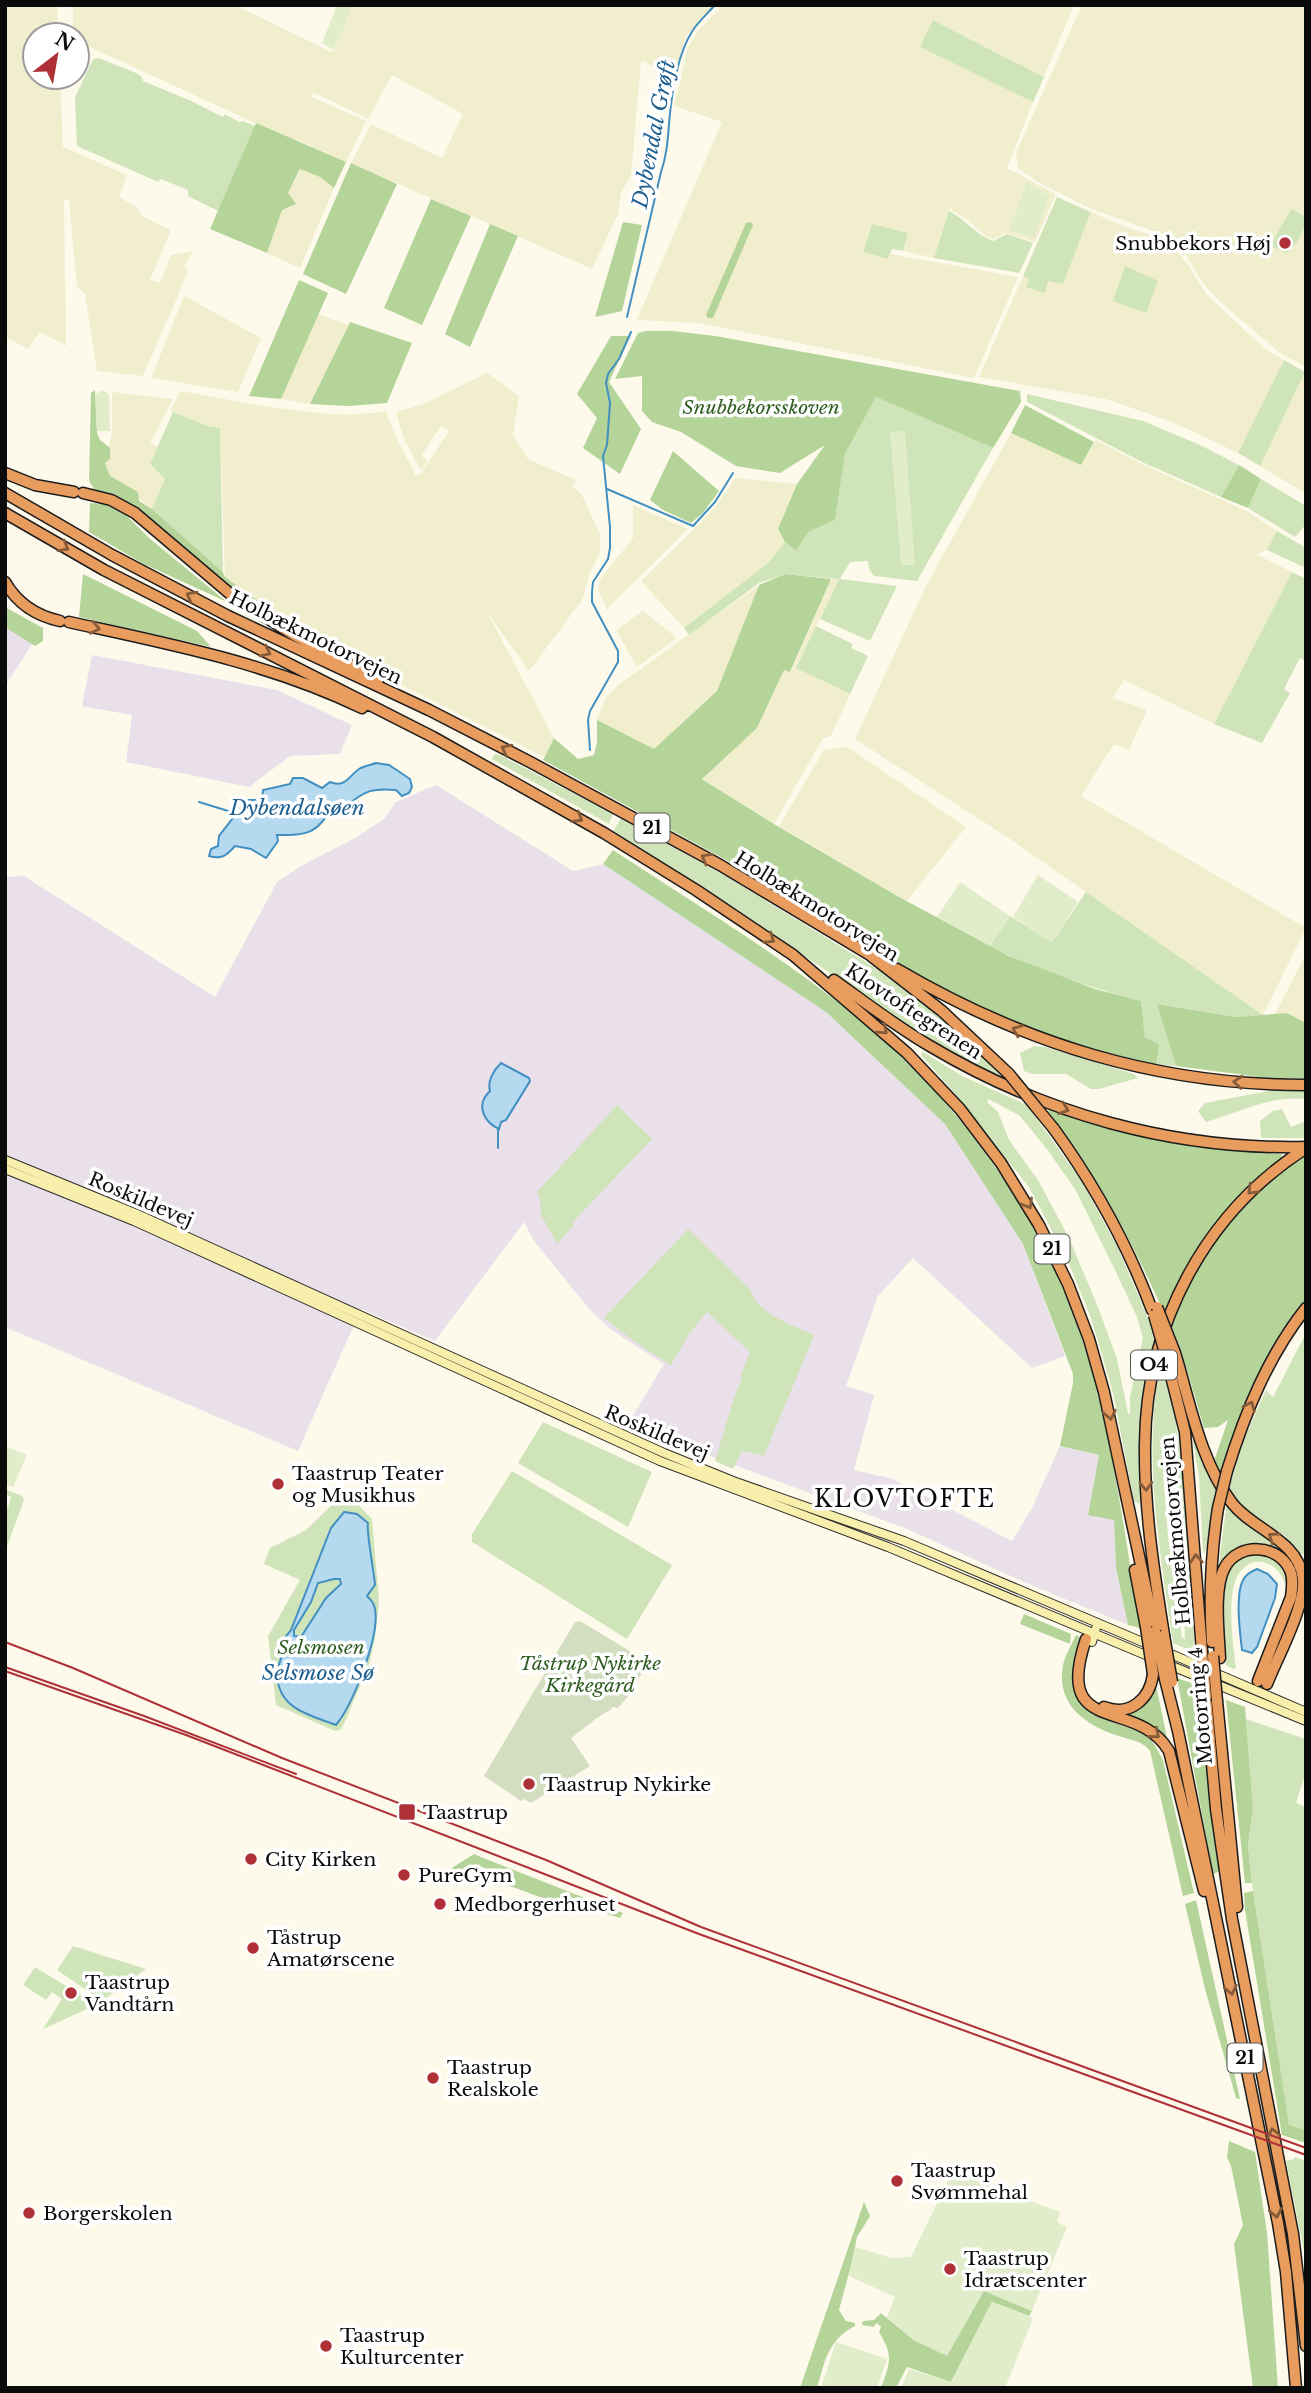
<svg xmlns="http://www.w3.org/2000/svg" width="1311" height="2393" font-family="'Libre Baskerville',serif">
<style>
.industrial{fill:#e9e0ea}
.farmland{fill:#f1eece}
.green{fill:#d0e4b9;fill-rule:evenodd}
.forest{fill:#b4d499}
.cemetery{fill:#d3ddbf}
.pitch{fill:#e1ecca}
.water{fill:#b5daf0;stroke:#428fc1;stroke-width:2;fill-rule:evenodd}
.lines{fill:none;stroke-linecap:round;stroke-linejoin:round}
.stream{stroke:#428fc1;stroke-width:2}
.secondary-casing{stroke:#2d2d2d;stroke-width:10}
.highway-casing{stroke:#1c1c1c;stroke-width:13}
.secondary{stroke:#f8efac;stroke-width:8}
.highway{stroke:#e89d5f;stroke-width:10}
.tram{stroke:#af3037;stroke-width:2}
.rail{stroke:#af3037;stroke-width:2}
.highway-bridge-casing{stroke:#1c1c1c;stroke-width:13;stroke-linecap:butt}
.highway-bridge{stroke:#e89d5f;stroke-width:10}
.oneway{stroke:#855b39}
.poi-dot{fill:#af3037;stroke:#fff;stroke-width:2.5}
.labels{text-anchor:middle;stroke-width:7;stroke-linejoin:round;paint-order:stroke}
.shield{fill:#fff;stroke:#545454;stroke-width:2}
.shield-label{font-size:18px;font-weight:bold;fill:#0b0b0b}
.poi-label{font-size:19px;fill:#0b0b0b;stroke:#fff;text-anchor:start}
.park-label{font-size:19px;font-style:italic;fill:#2f5d22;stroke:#fff}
.street-label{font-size:19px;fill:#0b0b0b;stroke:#fff}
.water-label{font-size:21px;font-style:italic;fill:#206192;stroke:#fff}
.quarter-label{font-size:23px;letter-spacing:2px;fill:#0b0b0b;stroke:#fff}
</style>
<rect width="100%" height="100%" fill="#fdfaec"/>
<path class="industrial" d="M5 621 35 640 5 686Z
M92 655 277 690 352 725 340 754 290 756 249 787 126 762 132 715 82 706Z
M436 785 573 871 603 864 826 1012 945 1124 1023 1244 1065 1356 1032 1368 913 1258 878 1296 846 1386 874 1395 854 1470 893 1479 1012 1541 1032 1508 1060 1446 1099 1455 1088 1514 1114 1519 1116 1568 1128 1625 1024 1582 907 1529 627 1425 664 1364 610 1329 590 1310 534 1241 524 1222 435 1341 361 1309 298 1451 5 1327V877L24 876 215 997 277 882 301 866 355 838 384 819 396 802Z"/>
<path class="farmland" d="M5 5H57L58 35H35V77H60L63 147 127 175 119 197 136 207 142 216 171 230 150 280 160 283 171 255 193 251 184 267 188 270 179 293 143 376 97 371 85 294 77 287 69 200H64L66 346 40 332 28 349 5 337Z
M73 5H235L331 52 336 48 327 43 339 5H714L687 35 673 74 641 61 631 176 621 192 618 214 592 269 351 163 371 124 442 158 463 114 392 75 368 119 313 92 312 97 366 121 346 162 300 141 292 140 77 41V35H73Z
M723 5H1074L1044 77 934 20 920 47 1033 102 1007 168 1056 194 1035 242 1006 233 993 239 986 237 967 219 952 211 951 205 934 258 903 251 908 233 872 224 863 251 888 259 890 254 1018 277 974 378 699 323 637 320 722 122 674 106 688 47 698 31Z
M1082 5H1306V217L1291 209 1270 246 1286 253 1293 248 1306 222V367L1280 353 1217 299 1205 286 1179 244 1164 235 1089 208 1036 181 1018 168 1016 157 1018 148Z
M301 169 320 177 334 188 300 268 267 253 282 209 289 208 288 194Z
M1091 212 1123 226 1160 238 1170 244 1186 262 1207 295 1264 348 1284 360 1238 453 1175 423 1106 399 979 377 1023 276 1029 279 1044 293 1047 281 1063 284Z
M184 296 261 338 238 392 151 378Z
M318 314 348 325 310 404 281 399Z
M1305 372 1306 373V494L1260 466Z
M487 373 519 396 513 435 528 459 576 480 572 486 582 495 600 534V554L591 570 582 600 529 671 487 612 554 738 544 757 396 682 303 626 285 618 250 596 225 577 220 428 208 426 170 411 180 391 270 407 320 413 345 415 386 412 398 442 414 471 415 477 422 472 449 431 441 426 421 456 428 460 423 468 420 469 404 439 396 412 424 404Z
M112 392 173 399 150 443 157 447 150 464 165 479 152 509 110 476 105 463 112 432Z
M1011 433 1081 465 1096 440 1142 464 1247 511 1277 531 1267 550 1256 554 1292 572 1214 724 1124 680 1113 698 1147 710 1129 750 1114 744 1081 796 1306 928 1263 1015 1007 837 855 739 927 584Z
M735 478 797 484 778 529 785 542 768 563 684 628 641 581 714 509Z
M633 505 688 529 607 609 598 590 600 579 633 538Z
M831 579H839L796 668 850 694 831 736 823 738 774 824 702 778 757 728 784 669 791 672Z
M759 585 717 691 653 750 597 720 605 699 618 685Z
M643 611 677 638 637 667 616 630Z
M847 747 966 827 907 901 779 826 824 750Z
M1306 954V1023L1287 1013 1275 1014Z"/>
<path class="green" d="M933 20 1044 77 1033 102 920 47Z
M99 58 136 73 141 76 143 81 189 100 223 117 225 114 239 122 243 121 255 126 218 211 188 196V190L161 179 158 182 77 146 75 97 93 59Z
M1057 197 1091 212 1063 284 1048 281 1045 293 1026 287 1029 279 1023 276Z
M1291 209 1306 217C1305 229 1297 246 1286 253L1270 246Z
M949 211C965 219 976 235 993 241L1007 234 1033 243 1019 273 934 258Z
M872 224 908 233 903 251 892 249 888 259 863 252Z
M1125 266 1158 281 1146 313 1113 301Z
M1284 360 1305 372 1260 466 1238 453Z
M1027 394 1143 421 1198 444 1239 465 1221 497 1142 462 1027 402Z
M876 397 993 448 917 581 874 576 869 569 868 561 850 562 840 579 897 586 870 641 820 619 839 579 785 574 759 583 689 635 684 628 768 563 785 542 796 551 808 532 835 520 845 454Z
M173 412 208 426 220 428 223 572 152 509 165 479 150 464Z
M1261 479 1306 506V524L1295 537 1248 508Z
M1277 531 1306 548V568L1267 550Z
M1292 572 1306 579V661L1300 658 1284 689 1290 693 1262 743 1214 724Z
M816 626 853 644 851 648 868 656 850 694 796 668Z
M494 754 500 755 613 814 609 824 492 759Z
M621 818 727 877 889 976 942 1016 1009 1083 925 1038 739 911 613 831Z
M1086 892 1263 1015 1236 1017 1158 1004 1176 1066 1156 1065 1145 1038 1141 1001C1090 987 1037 971 990 946L1010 916 1052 942Z
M1034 1046 1045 1047 1134 1074 1138 1078 1099 1089H1091L1066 1074H1032L1024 1071 1020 1053Z
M923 1052 962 1076 1027 1105 1082 1182 1118 1248 1155 1335 1143 1392 1139 1436 1140 1504 1134 1501 1113 1393 1092 1321 1068 1261 1029 1187 952 1090 921 1055ZM988 1099 1019 1115 1046 1148 1075 1189 1116 1272 1137 1317 1143 1338 1130 1397V1415L1128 1413 1117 1359 1098 1307 1069 1238 1038 1180 1009 1140 998 1112 988 1103Z
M1274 1090H1306V1099C1271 1095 1239 1112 1206 1122L1198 1111 1205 1103Z
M617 1105 652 1139 572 1223 574 1225 557 1244 541 1215 540 1198 537 1192Z
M1282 1109 1291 1127 1306 1121V1138H1261L1260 1121 1273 1111Z
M688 1229 750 1289C758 1315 791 1324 814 1335L764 1456 742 1451 733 1469 715 1461 734 1398 742 1378 741 1375 750 1352 707 1312 689 1334 671 1365 635 1342 604 1318Z
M1306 1333V1555L1299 1553 1285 1536 1245 1508 1231 1492 1230 1486 1243 1441 1266 1390 1273 1397Z
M1162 1356 1174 1408 1182 1467 1195 1653 1173 1643C1162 1565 1148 1488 1154 1410 1156 1392 1156 1374 1162 1356ZM1165 1455 1169 1459 1184 1600 1185 1639 1182 1638 1168 1536 1162 1458Z
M1187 1406 1218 1486 1205 1553 1203 1550 1199 1477Z
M543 1422 652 1472 628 1527 518 1463Z
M512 1471 672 1565 627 1639 472 1542V1534Z
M5 1489 22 1496 24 1500 5 1552V1507L8 1508 11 1497 5 1494Z
M342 1495 358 1505 372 1519 379 1600 375 1639 370 1662 344 1724 340 1730 335 1731 276 1705 268 1636 300 1580 264 1564 270 1548 306 1530Z
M1227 1502C1245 1516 1292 1549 1298 1569 1303 1582 1298 1599 1293 1612L1290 1611 1297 1579 1262 1545H1247L1219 1563Z
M1259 1552C1288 1561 1295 1582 1281 1609 1282 1604 1285 1598 1286 1593 1286 1565 1254 1549 1238 1575 1226 1595 1233 1645 1236 1668L1233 1669 1226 1665C1223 1646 1219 1581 1230 1567 1238 1558 1247 1555 1259 1552Z
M1246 1719 1306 1739V1772L1296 1803 1306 1807V2130L1289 2126 1253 1891 1248 1846 1253 1808Z
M73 1946 146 1969 106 1998H98L57 1970Z
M35 1967 94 2003V2006L43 2029 62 1999 52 1992 46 2000 23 1985Z
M1295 2157 1306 2161V2262L1286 2161 1294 2159Z"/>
<path class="forest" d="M256 123 346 162 334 188 320 177 300 169 288 193 296 204 282 210 267 253 210 229Z
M351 163 397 184 346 294 303 274Z
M431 199 471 216 422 325 384 308Z
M623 222 642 225 622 311 595 317Z
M751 222 753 225 713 318H708L706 315 746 223Z
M490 224 518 236 470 347 445 334Z
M299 280 328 293 281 399 249 396Z
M350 322 412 343 387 403 349 406 310 404Z
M646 331H673L715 336 1020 391 1021 402 993 448 876 397 845 454 835 520 808 532 796 551 785 542 778 529 797 484 825 445 780 473 736 466 681 432 652 422 642 411V376L615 379 638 333Z
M611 336H630L609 382 641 429 620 474 583 448 597 418 577 394Z
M95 390 97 433 100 440 110 448V459L105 463 110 476 138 492 139 501 152 509 223 572 225 577C250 596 274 613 303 626L299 631 218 578 136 507 94 489 89 481 91 393Z
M1025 405 1094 442 1081 465 1011 433Z
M673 451 719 491 703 513 691 523 663 510 650 500Z
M1239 465 1261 479 1248 508 1221 497Z
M90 503 104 504 127 516 149 538 227 602 144 564 89 532Z
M83 574 197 631 211 647 79 617Z
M785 574 831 579 790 672 784 670 757 728 702 779 774 824 901 898 1009 956 1095 989 1141 1001 1145 1038 1159 1044 1156 1065 1100 1051 1033 1031 961 1001 726 860 543 760 554 738 578 759 594 755 597 742V720L654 749 717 691 759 585Z
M5 607 43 628V641L35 646 5 627Z
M613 850C701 908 793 962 873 1031 959 1104 1033 1208 1073 1313 1110 1412 1123 1525 1140 1628L1128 1625 1116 1568 1114 1520 1088 1515 1099 1455 1060 1446 1073 1383V1374L1023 1244 945 1124 826 1012 603 864Z
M1157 1004 1236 1017 1287 1013 1306 1023V1078L1276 1079 1176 1066Z
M1051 1109C1126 1135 1202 1148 1281 1154L1283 1158C1244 1188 1211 1225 1186 1268 1178 1283 1172 1299 1164 1313 1131 1238 1097 1177 1048 1111Z
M1306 1153V1303L1252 1388 1239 1419 1220 1479 1213 1464 1228 1420 1218 1427 1204 1428 1187 1370 1168 1324 1194 1268 1256 1189Z
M1024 1614 1071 1634 1070 1644 1020 1624Z
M1076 1635 1081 1638 1073 1676 1076 1696 1093 1715 1148 1735 1154 1744 1163 1760 1194 1893 1183 1896 1150 1751C1143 1741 1133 1741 1122 1737 1088 1727 1055 1706 1063 1665 1065 1655 1072 1644 1076 1635Z
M1177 1678 1200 1686 1220 1871 1213 1874Z
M1156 1685 1167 1738 1149 1725 1126 1713 1150 1699Z
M1226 1700 1245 1707 1253 1808 1248 1846 1252 1883H1245Z
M474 1854 481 1857 623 1913 620 1918 562 1900 556 1903 502 1883 504 1875 474 1864 464 1879 450 1869Z
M1253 1891 1289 2125 1306 2130V2143L1282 2135 1245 1910 1244 1893Z
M1196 1900 1240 2099 1236 2098 1205 1989 1185 1904Z
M1229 2141 1255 2152 1267 2233 1278 2388H1253L1234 2244 1243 2225 1231 2166 1227 2157Z
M864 2202 870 2216 857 2237 852 2262 839 2310 846 2321 855 2323V2326C828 2340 825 2361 817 2388H800Z
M989 2282 1001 2298 1032 2311 1029 2316 992 2302 951 2382 907 2367 896 2388H881C890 2362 894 2357 879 2332L881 2327 877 2323 873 2327 862 2325 863 2321 874 2320 881 2313 915 2341Z"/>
<path class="cemetery" d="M580 1621 648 1662 630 1694 618 1708 613 1707 609 1711C597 1716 585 1728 571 1738L590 1766 531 1803 524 1799 521 1801 484 1776 575 1622Z"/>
<path class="pitch" d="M337 5H353L334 50 322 43Z
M1027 182 1049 196 1034 238 1009 230Z
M103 390 109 394 110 431H97L95 394Z
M905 431 915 565H901L890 432Z
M1038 875 1078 902 1052 942 1013 917Z
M960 882 1010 916 990 946 937 917Z
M5 1446 27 1455 13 1487 5 1484Z
M952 2172 1060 2212 1057 2222 1067 2227 1032 2311 984 2291 947 2356 915 2341 887 2317 895 2297 849 2276 855 2247 892 2258 911 2257Z
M992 2302 1033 2318 1005 2388H901L909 2369 951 2382Z
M836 2342 887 2359 877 2388H821Z"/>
<path class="water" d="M376 763 389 765 410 779 412 787 409 793 402 796 396 790C374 788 365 790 348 805H333C318 834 308 835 277 835L278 841 266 858 251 849 235 846C227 855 222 860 209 856L211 849 218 846 219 836 247 800H255L264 812 269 807 262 801 263 790 290 784 293 778H303L322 788 330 782C345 788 348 777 359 769 364 766 371 765 376 763Z
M501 1063 529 1078 530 1081 506 1120 501 1122 499 1129C484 1122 475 1105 490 1091 487 1081 494 1070 501 1063Z
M344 1512 357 1514 368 1523C366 1531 374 1571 375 1585L367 1596C371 1600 374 1603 375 1609 380 1636 353 1704 336 1725 309 1715 278 1709 277 1674 277 1664 283 1658 284 1648L279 1645 291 1630 331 1528ZM334 1579H340L341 1584 326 1598 301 1637 294 1636V1630L311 1602 318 1583Z
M1257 1569 1268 1574 1277 1584 1275 1598 1257 1647 1252 1653 1242 1650C1240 1633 1235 1595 1243 1580 1246 1574 1252 1571 1257 1569Z"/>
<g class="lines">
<path class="stream" d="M627 317 661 172C668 152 668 133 670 113 673 86 678 53 693 30 699 21 708 13 715 5
M607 489 693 526 715 502 733 473
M590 750 588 720 590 711 618 662V651L592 602V592L593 582 608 559 610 548V527L603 456 607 445 610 403 606 383 608 374 619 359 631 332
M199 802 238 814
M498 1129V1148"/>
<defs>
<path id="secondary" d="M5 1160 137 1214 664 1453 733 1481 904 1541 1152 1646
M5 1169 134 1221 660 1461 888 1547 1155 1659
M1092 1642 1096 1628
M1164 1651 1306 1712
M1167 1664 1306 1721"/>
<path id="highway" d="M5 473 35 485 74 492
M5 493 112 555 228 616 429 710 532 763 720 865 870 955 942 1011 1009 1074
M83 493 111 500 135 513 235 598 294 635 378 680
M5 513 104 570 433 737 604 833 696 890 793 955 907 1053 960 1109 1001 1163 1039 1225 1068 1284 1089 1339 1104 1392 1155 1631
M5 582C17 603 37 616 60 621
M69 622C169 644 269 663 362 708
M897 969C1025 1044 1157 1085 1306 1085
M834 980C866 1003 897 1027 930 1046 1044 1114 1173 1150 1306 1147
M1054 1129C1096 1187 1127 1243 1152 1310
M1175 1353C1190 1402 1200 1461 1232 1503 1253 1530 1299 1540 1303 1579 1306 1605 1277 1658 1267 1684
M1166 1356 1185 1432 1202 1651
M1227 1471C1245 1413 1268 1356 1306 1308
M1135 1570 1146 1627
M1164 1635C1154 1572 1144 1509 1145 1444 1146 1324 1205 1213 1306 1148
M1086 1639C1052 1739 1137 1696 1169 1751L1204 1891
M1212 1642C1209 1597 1211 1553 1218 1508
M1220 1658C1219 1634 1213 1588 1225 1567 1239 1542 1278 1544 1290 1570 1294 1579 1292 1588 1291 1597L1258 1681
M1165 1679 1178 1731 1278 2223 1286 2272 1296 2388
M1206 1697 1216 1809 1232 1919 1293 2234 1306 2346
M1217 1701 1237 1907
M1104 1707C1130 1717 1150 1699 1153 1674"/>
</defs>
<use href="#secondary" class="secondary-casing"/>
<use href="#highway" class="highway-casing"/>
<use href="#secondary" class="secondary"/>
<use href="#highway" class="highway"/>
<path class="tram" d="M5 1642 73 1668 282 1758 546 1860 701 1927 1306 2148
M5 1667 144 1716 296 1774"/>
<path class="rail" d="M5 1671 186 1735 699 1934 1306 2155"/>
<defs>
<path id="highway-bridge" d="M1009 1074 1054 1129
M1157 1307 1175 1353
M1154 1315 1166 1356
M1218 1508 1227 1471
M1146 1627 1153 1674
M1155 1631 1165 1679
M1164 1635 1172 1682
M1202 1651 1206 1697
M1213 1656 1217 1701"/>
</defs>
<use href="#highway-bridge" class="highway-bridge-casing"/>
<use href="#highway-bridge" class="highway-bridge"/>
</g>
<defs><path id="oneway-chevron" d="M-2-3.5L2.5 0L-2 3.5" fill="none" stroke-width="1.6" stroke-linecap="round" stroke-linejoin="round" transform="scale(1.75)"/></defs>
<g class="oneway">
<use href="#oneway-chevron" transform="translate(64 547) rotate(30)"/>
<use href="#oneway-chevron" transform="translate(191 596) rotate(-152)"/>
<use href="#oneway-chevron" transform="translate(95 628) rotate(12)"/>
<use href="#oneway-chevron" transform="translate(266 652) rotate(26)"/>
<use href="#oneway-chevron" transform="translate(506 749) rotate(-153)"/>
<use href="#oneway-chevron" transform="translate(578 818) rotate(31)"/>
<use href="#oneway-chevron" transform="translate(706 858) rotate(-151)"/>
<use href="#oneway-chevron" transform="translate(770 939) rotate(34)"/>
<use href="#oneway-chevron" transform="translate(883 1030) rotate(42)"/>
<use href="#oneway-chevron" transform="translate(1017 1030) rotate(-158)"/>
<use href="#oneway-chevron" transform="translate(1238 1082) rotate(-175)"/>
<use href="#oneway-chevron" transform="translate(1064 1109) rotate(19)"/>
<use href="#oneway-chevron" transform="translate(1252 1190) rotate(136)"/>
<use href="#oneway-chevron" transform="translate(1028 1204) rotate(60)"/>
<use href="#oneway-chevron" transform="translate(1250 1406) rotate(-67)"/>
<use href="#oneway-chevron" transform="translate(1110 1415) rotate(78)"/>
<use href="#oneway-chevron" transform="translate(1146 1486) rotate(88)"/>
<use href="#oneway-chevron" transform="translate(1273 1537) rotate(-145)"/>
<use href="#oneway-chevron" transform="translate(1196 1559) rotate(-94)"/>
<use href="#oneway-chevron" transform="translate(1155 1734) rotate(40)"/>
<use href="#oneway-chevron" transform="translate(1231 1990) rotate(78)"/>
<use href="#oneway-chevron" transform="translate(1273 2133) rotate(-102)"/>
<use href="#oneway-chevron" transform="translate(1276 2213) rotate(79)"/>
</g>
<g class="poi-dot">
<circle cx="1285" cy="243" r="7"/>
<circle cx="278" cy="1484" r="7"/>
<circle cx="529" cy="1784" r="7"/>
<rect x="398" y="1803" width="18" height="18" rx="3.5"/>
<circle cx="251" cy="1859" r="7"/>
<circle cx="404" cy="1875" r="7"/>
<circle cx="440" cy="1904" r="7"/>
<circle cx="253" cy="1948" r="7"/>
<circle cx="71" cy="1993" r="7"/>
<circle cx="433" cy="2078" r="7"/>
<circle cx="897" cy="2181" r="7"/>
<circle cx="29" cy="2213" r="7"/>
<circle cx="950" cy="2269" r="7"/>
<circle cx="326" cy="2346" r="7"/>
</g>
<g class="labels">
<g class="shield">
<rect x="634.5" y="813.5" width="35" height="29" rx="5"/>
<rect x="1034.5" y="1234.5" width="35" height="29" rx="5"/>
<rect x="1131" y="1350.5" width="46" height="29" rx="5"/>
<rect x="1227.5" y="2043.5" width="35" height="29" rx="5"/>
</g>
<g class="shield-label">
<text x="652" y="834">21</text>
<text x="1052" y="1255">21</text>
<text x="1154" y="1371">O4</text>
<text x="1245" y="2064">21</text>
</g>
<g class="poi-label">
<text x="1271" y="250" text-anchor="end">Snubbekors Høj</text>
<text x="292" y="1480">Taastrup Teater<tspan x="292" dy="22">og Musikhus</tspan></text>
<text x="543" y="1791">Taastrup Nykirke</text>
<text x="423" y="1819">Taastrup</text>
<text x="265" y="1866">City Kirken</text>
<text x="418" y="1882">PureGym</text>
<text x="454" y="1911">Medborgerhuset</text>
<text x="267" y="1944">Tåstrup<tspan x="267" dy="22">Amatørscene</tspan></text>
<text x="85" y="1989">Taastrup<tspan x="85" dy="22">Vandtårn</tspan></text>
<text x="447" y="2074">Taastrup<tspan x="447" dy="22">Realskole</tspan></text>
<text x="911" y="2177">Taastrup<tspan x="911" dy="22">Svømmehal</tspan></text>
<text x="43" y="2220">Borgerskolen</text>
<text x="964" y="2265">Taastrup<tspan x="964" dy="22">Idrætscenter</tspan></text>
<text x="340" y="2342">Taastrup<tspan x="340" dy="22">Kulturcenter</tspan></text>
</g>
<g class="park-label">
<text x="761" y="414">Snubbekorsskoven</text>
<text x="321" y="1654">Selsmosen</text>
<text x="590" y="1670">Tåstrup Nykirke<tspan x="590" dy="22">Kirkegård</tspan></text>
</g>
<g class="street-label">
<text transform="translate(316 637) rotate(26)" y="7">Holbækmotorvejen</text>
<text transform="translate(817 906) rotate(32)" y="7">Holbækmotorvejen</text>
<text transform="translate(914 1011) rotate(33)" y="7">Klovtoftegrenen</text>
<text transform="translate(141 1199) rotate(23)" y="7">Roskildevej</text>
<text transform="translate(657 1432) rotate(23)" y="7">Roskildevej</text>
<text transform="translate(1175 1531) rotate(-95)" y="7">Holbækmotorvejen</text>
<text transform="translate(1200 1706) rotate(-95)" y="7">Motorring 4</text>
</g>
<g class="water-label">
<text transform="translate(654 134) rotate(-79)" y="7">Dybendal Grøft</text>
<text x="297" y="815">Dybendalsøen</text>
<text x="318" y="1680">Selsmose Sø</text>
</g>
<g class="quarter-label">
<text x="905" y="1507">KLOVTOFTE</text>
</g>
</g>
<rect width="1311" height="2393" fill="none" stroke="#0b0b0b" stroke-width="14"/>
<g transform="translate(56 56) rotate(31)"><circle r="33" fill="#ffffff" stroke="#9d9d9d" stroke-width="2"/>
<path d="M0-5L12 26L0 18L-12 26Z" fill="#af3037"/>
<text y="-10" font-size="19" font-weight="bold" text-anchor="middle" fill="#0b0b0b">N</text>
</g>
</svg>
